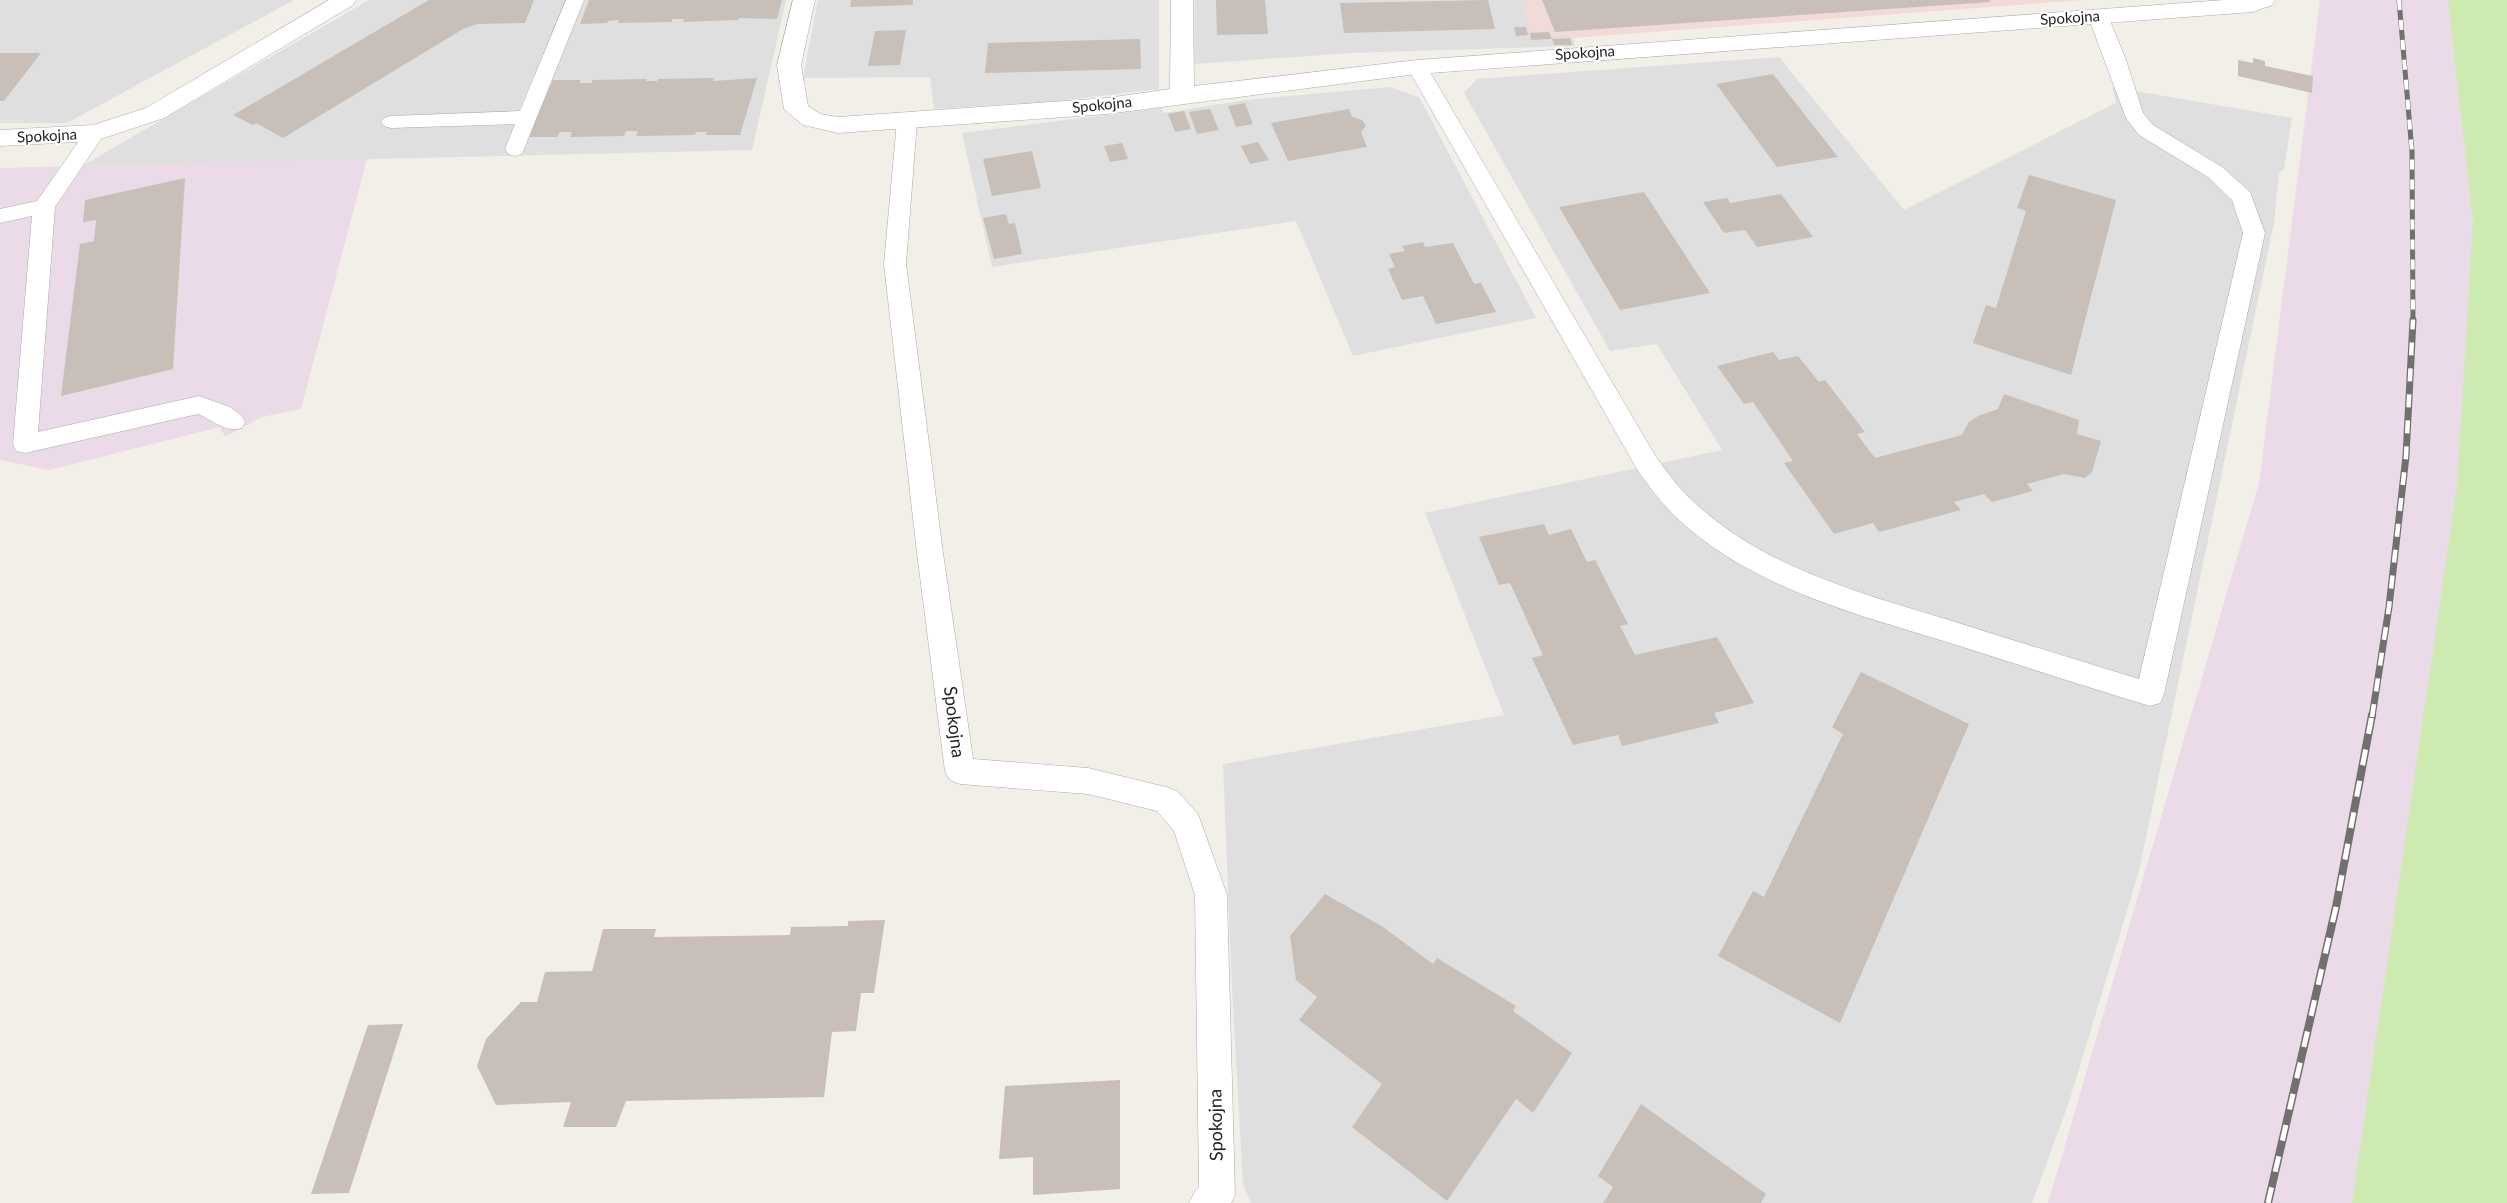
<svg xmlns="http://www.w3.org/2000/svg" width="2507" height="1203" font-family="Lato,sans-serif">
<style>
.residential{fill:#e0dfdf}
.commercial{fill:#f2dad9}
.industrial{fill:#ebdbe8}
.grass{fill:#cdebb0}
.building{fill:#c7bfb8}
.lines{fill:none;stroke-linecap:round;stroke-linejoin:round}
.service-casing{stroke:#a9a9a9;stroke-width:1}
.minor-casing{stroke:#a9a9a9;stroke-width:1}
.service{fill:#fff;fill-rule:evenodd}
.minor{fill:#fff;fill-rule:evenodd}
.rail-far2-casing{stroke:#707070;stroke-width:5}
.rail-far1-casing{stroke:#707070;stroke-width:7}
.rail-casing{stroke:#707070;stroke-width:8}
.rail-far2{stroke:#fff;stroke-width:4;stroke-dasharray:10;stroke-linecap:butt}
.rail-far1{stroke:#fff;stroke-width:4.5;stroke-dasharray:13;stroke-linecap:butt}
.rail{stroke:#fff;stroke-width:5;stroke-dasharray:16;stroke-linecap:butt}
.labels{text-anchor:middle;stroke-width:4.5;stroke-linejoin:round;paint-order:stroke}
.far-street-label{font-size:15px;fill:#222;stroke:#fff}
.street-label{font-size:18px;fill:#222;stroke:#fff}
</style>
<rect width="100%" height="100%" fill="#f2efe9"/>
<path class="residential" d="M0 0H294L67 123H0Z
M369 0H786L752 150 82 166Z
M818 0H1159V89L1057 101 934 109 930 77 803 78Z
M1195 0H1522L1531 31 1549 30 1552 35 1572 34 1575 46 1350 53 1194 64Z
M1779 57 1904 210 2116 103 2112 87 2292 118 2284 169 2279 173 2274 223 2139 871 2069 1102 2032 1203H1251L1243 1185 1232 989 1223 764 1504 715 1425 513 1722 450 1657 344 1610 351 1464 93 1477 79Z
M1390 87 1419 97 1536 318 1353 356 1296 221 992 267 962 133 1162 108 1163 113 1246 100Z"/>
<path class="commercial" d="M1522 0H2083L1572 38 1571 35 1552 36 1549 30 1531 31Z"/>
<path class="industrial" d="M2320 0H2507V1203H2048L2259 483Z
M367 159 301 409 262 417 225 437 220 427 49 470 0 460V168Z"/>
<path class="grass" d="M2448 0H2507V1203H2352L2457 486 2473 221Z"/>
<path class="building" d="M429 0H534L525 23 477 24 463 29 283 138 256 123 253 125 233 115Z
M589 0H782L777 19 739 18 738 20 683 22 684 19H672V22L618 23 619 20 608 21 607 23 580 24Z
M851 0H913V5L850 7Z
M1216 0H1265L1268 34 1217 35Z
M1488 0 1495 29 1344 33 1340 3Z
M1542 0H1990V2L1555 32Z
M1514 27H1526L1528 35 1516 36Z
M906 30 900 65 868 66 875 31Z
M1549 32 1552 39 1531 40 1530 33Z
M1570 38 1572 45H1554L1552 39Z
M1140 39 1141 69 985 73 988 43Z
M0 53H41L4 101H0Z
M2253 58 2265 61V66L2313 76 2312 93 2238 76V60L2253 63Z
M1773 74 1838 157 1777 167 1716 84Z
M714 78 713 81 757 78 740 135H705L707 132H696L695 135 636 136 638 131H626L624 136 570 137 572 132H560L557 137H528L553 80H580V83H591L593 80 647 79 646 81H657L658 79Z
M1245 103 1253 124 1236 127 1228 106Z
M1210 109 1219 130 1197 134 1189 112Z
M1349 109 1352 117 1362 120 1366 126 1361 132 1367 147 1288 161 1271 123Z
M1184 111 1191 129 1175 132 1168 114Z
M1258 142 1269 160 1250 164 1241 146Z
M1122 143 1128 159 1110 162 1104 146Z
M1032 151 1041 188 992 196 983 159Z
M2029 175 2116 200 2071 375 1973 343 1986 305 1996 308 2026 211 2017 208Z
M185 178 173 369 61 396 80 244 94 241 96 220 83 222 85 200Z
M1644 192 1710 293 1620 310 1559 207Z
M1781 194 1813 237 1757 247 1745 230 1724 233 1703 202 1727 198 1730 203Z
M1006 214 1009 224 1015 223 1022 254 994 259 983 218Z
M1423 242 1425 247 1453 243 1474 284 1481 283 1496 312 1436 324 1423 296 1402 300 1388 269 1395 267 1389 254 1405 251 1402 246Z
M1773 352 1779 360 1798 356 1819 382 1825 380 1865 432 1857 434 1875 458 1962 435 1969 422 1978 416 1998 409 2004 394 2079 420 2077 434 2101 441 2092 472 2085 478 2064 474 2027 484 2033 491 1992 502 1984 494 1954 502 1961 510 1879 532 1873 523 1834 534 1784 463 1793 461 1753 402 1744 404 1717 366Z
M1544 524 1549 535 1571 529 1587 562 1595 560 1628 624 1620 626 1635 655 1717 637 1754 703 1714 713 1719 723 1622 746 1618 735 1573 745 1532 658 1543 655 1510 583 1499 585 1479 537Z
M1861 672 1969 724 1840 1023 1718 956 1753 891 1764 897 1843 734 1832 727Z
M1325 894 1383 927 1433 964 1437 958 1516 1006 1513 1011 1572 1053 1533 1113 1516 1099 1447 1201 1352 1127 1382 1084 1299 1020 1317 997 1296 980 1290 936Z
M885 920 874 993H861L856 1031 832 1032 824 1097 626 1101 616 1127H563L571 1102 496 1105 477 1066 486 1039 521 1002H537L545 972 592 971 603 929H656L654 937 790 935 791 927 848 926V921Z
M403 1024 349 1193 311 1194 368 1025Z
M1120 1080V1189L1033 1195V1157L999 1159 1005 1086Z
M1641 1104 1766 1194 1761 1203H1603L1613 1187 1598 1176Z"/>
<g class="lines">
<defs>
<path id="service" d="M566 0H584L522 154 515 156 508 154 505 149 515 124 391 128 384 126 381 122 384 118 391 116 520 111Z
M2098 10 2105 12 2108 16 2125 57 2143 113 2153 125 2222 167 2250 192 2265 233 2164 694 2160 703 2150 706C2083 686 2017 664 1950 643 1856 614 1749 587 1676 517 1661 503 1650 487 1638 471L1407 67 1410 63H1424L1427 67 1656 457C1668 473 1679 489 1694 502 1764 568 1863 594 1952 621 2015 641 2077 660 2139 679L2243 233 2232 200 2208 177 2139 135 2126 118 2088 16 2091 12Z
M907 115 914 117 917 121 906 264 943 553 973 759 1088 768 1166 787 1177 791 1198 814 1227 895 1235 1195 1231 1203H1189L1195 1191 1199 1187 1195 895 1174 831 1157 811 1088 794 960 784 950 780 945 771 917 553 884 264 897 121 900 117Z
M95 127 102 128 105 133 55 207 38 432 199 396 230 407 242 416 245 422 242 428C225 433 213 420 198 414L25 453 16 451 13 444 32 216 0 223V209L37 201 88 128Z"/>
<path id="minor" d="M329 0H356L353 5 164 118 95 141 0 146V130L93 125 146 108Z
M793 0H815L801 65 808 106 820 114 838 117 1107 98 1170 89 1171 0H1193L1194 86 1417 60 2224 0H2275L2272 5 2253 12 1417 74 1107 114 838 133 803 125 784 109 777 65Z"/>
</defs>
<use href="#service" class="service-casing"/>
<use href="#minor" class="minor-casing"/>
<use href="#service" class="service"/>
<use href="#minor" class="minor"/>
<defs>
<path id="rail-far2" d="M2399 0 2412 152 2413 321"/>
<path id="rail-far1" d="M2372 717 2389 607 2406 456 2413 320"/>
<path id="rail" d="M2268 1203 2336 907 2372 715"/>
</defs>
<use href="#rail-far2" class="rail-far2-casing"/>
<use href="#rail-far1" class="rail-far1-casing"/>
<use href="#rail" class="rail-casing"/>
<use href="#rail-far2" class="rail-far2"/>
<use href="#rail-far1" class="rail-far1"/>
<use href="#rail" class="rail"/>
</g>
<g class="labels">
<g class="far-street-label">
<text transform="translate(2070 18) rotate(-4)" y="5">Spokojna</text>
<text transform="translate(1585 53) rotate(-4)" y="5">Spokojna</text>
<text transform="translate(1102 105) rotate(-6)" y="5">Spokojna</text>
<text transform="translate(47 136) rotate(-3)" y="5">Spokojna</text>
</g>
<g class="street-label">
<text transform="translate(954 722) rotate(83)" y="6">Spokojna</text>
<text transform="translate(1216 1125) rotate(-91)" y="6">Spokojna</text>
</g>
</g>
</svg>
